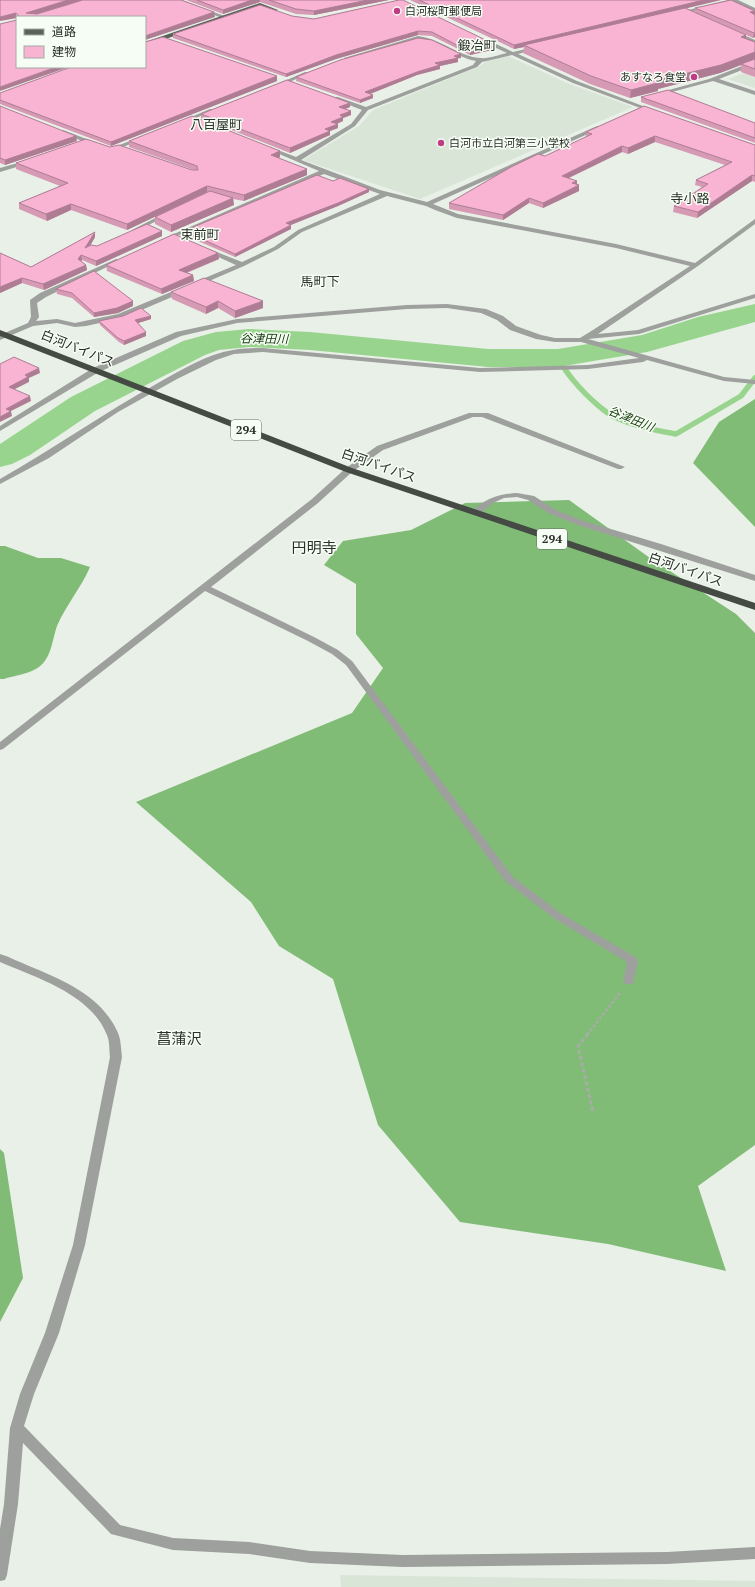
<svg xmlns="http://www.w3.org/2000/svg" width="755" height="1587" font-family="'PT Serif','Noto Sans JP',serif">
<style>
.built{fill:#d9e6d7}
.forest{fill:#81bc77}
.lines{fill:none;stroke-linecap:round;stroke-linejoin:round}
.stream{stroke:#99d48e;stroke-width:5.5}
.river{fill:#99d48e;fill-rule:evenodd}
.path-far1{stroke:#a7ada6;stroke-width:2.5;stroke-dasharray:3 2;stroke-linecap:butt}
.path{stroke:#a7ada6;stroke-width:3;stroke-dasharray:4 2.5;stroke-linecap:butt}
.lane{fill:#9da09c;fill-rule:evenodd}
.street{fill:#9da09c;fill-rule:evenodd}
.primary{fill:#5c615b;fill-rule:evenodd}
.highway{fill:#454b44;fill-rule:evenodd}
.wall{fill:#d69ab5}
.shaded-wall{fill:#ae7d94}
.building{fill:#f9b3d3;stroke:#ae7d94}
.poi-dot{fill:#be3d85;stroke:#f6fdf4;stroke-width:1.5}
.labels{text-anchor:middle;stroke-width:3;stroke-linejoin:round;paint-order:stroke}
.far-poi-label{font-size:11px;fill:#2a2c29;stroke:#f6fdf4;text-anchor:start}
.far-water-label{font-size:12px;font-style:italic;fill:#133a0b;stroke:#f6fdf4}
.shield{fill:#f6fdf4;stroke:#676b66;stroke-width:1}
.shield-label{font-size:12px;font-weight:bold;fill:#2a2c29}
.far-quarter-label{font-size:13px;fill:#2b312a;stroke:#f6fdf4}
.street-label{font-size:13px;fill:#2a2c29;stroke:#f6fdf4}
.quarter-label{font-size:15px;fill:#2b312a;stroke:#f6fdf4}
</style>
<rect width="100%" height="100%" fill="#e8f0e7"/>
<path class="built" d="M508 56 567 83 633 107 420 199 303 160 359 126 373 110 480 66 488 60Z
M755 69V88L728 79Z
M340 1575 755 1581V1587H341Z"/>
<path class="forest" d="M755 399V527L693 463 719 422Z
M569 500 650 558 736 614 755 633V1145L698 1186 726 1271 608 1244 460 1222 378 1125 333 979 279 946 251 902 136 802 352 713 383 668 356 634V584L324 565 343 541 411 530 465 503Z
M0 546H5L38 558H61L90 567C81 588 66 605 57 626 52 640 52 657 39 667 32 673 13 676 4 679H0Z
M0 1149 4 1153 23 1278 0 1322Z"/>
<g class="lines">
<path class="stream" d="M558 358C568 377 588 398 605 411 620 423 657 431 676 434L741 396 755 378"/>
<path class="river" d="M755 304V322L647 352 558 367H488L310 350 249 347 219 350 205 355 95 411 30 455 12 464 0 467V444L71 397 183 341 216 332 249 329 310 332 488 349H558L642 335 698 317Z"/>
<path class="path-far1" d="M587 1035 620 993"/>
<path class="path" d="M588 1034 578 1046 593 1112"/>
<path class="lane" d="M482 413H488L625 467 621 469H618L482 417Z"/>
<path class="street" d="M174 0H182L227 17 222 18Z
M728 0H738L755 8V12L734 2 679 15 676 13Z
M733 32H737L755 40V44L733 34Z
M418 36C441 39 460 57 480 58 489 59 498 55 507 53L483 42V40L485 39 513 52 539 46V48L518 54 577 81 656 111 651 112 573 83 512 55 482 62 477 67 368 110 355 126 301 160 380 190 427 202 597 126H601V128L433 204 458 214 616 244 695 263 755 219V224L698 266 598 334 638 330 755 294V298L639 334 588 339 724 377 755 380V384L724 381 647 360 643 362 588 369 480 372 263 352 234 354 216 360 177 379 118 412 49 458 0 484V479C54 448 104 413 158 383 181 370 207 354 233 350 243 348 253 348 263 348L480 368 588 365 639 358 581 342H555L536 339 510 330 497 320 481 313 447 308 407 309 237 323 181 336 99 372 0 431V426L93 368 176 332 237 319 407 305 447 304 486 309 503 316 516 326 541 335 555 338H580L593 330 690 266 616 248 457 218 435 210 426 206 387 196 302 232 278 249 244 266 123 318 86 326 75 327 57 323 33 326 0 340V335L28 323 31 317 30 300 40 293 116 259 121 260 46 297 37 303 39 317 36 321 57 319 75 323 118 314 236 265 205 251V249H209L242 262 274 247 298 230 380 194 324 174 165 241 160 240 319 171 265 148 270 147 296 157 351 124 362 110 334 99V97H338L366 107 473 65 476 61C458 58 443 44 425 41 412 38 363 56 347 60L344 58Z
M755 61V65L719 79 755 91V95L713 81 657 96 654 94 709 79Z
M305 72 310 73 278 87 273 86Z
M210 109 215 110 184 123 179 122Z
M63 130 97 143 98 144 93 145 61 133 60 132Z
M142 136 145 138 144 139 112 151 107 150Z
M28 160 31 162 30 163 0 172V168Z
M165 213 170 214 137 231 132 230Z
M469 413H485L489 415 485 417H473L383 450 352 472 318 503 211 587 314 637 338 650 352 661 513 877 562 914 637 958 638 961 633 984H625L623 981 627 962 555 919 505 881 346 665 332 654 308 641 205 591 3 749 0 750V742L312 499 346 468 377 446Z
M517 493 534 496 556 510 584 521 661 544 755 575V581L578 525 550 514 528 500 517 497 504 498 493 503 478 515H472L471 513C483 499 499 494 517 493Z
M0 954C10 957 19 962 29 966 63 980 102 996 118 1033 121 1040 121 1049 122 1057L85 1245 59 1333 34 1394 24 1426 120 1525 173 1538 249 1542 310 1551 403 1555 667 1552 755 1547V1559L667 1564 403 1567 310 1563 249 1554 173 1550 111 1534 23 1443 18 1504 7 1575 5 1580 0 1581V1529L4 1504 10 1428 20 1394 45 1333 73 1245 110 1057C109 1049 110 1040 106 1033 90 994 35 977 0 962Z"/>
<path class="primary" d="M260 3 278 10 275 12 260 7 145 46V42Z"/>
<path class="highway" d="M0 330 352 468 755 603V610L346 472 0 336Z"/>
</g>
<path class="wall" d="M186 0H389L314 15 296 14 260 2 223 14Z
M399 0 496 49 470 55 432 36 418 35 336 59 286 77 173 38V34L292 16 314 19Z
M410 0H721L686 8 695 12V8L755 11V37L753 38 708 18 746 39 755 42V77L741 72V65L720 73 658 89V91L630 98 590 84 523 53 524 47 514 49Z
M461 54V58H458V62L440 66V69L417 75 370 94 373 98 360 103 296 81V77Z
M277 76V81L111 146 0 104V93Z
M641 97 755 123V143L641 102Z
M350 103V107L345 109 351 111V115L343 118V121L337 124H338V128L330 131V135L290 153 201 118V114Z
M0 106 77 141 5 165 0 163Z
M644 106 755 145V182L752 181 697 218 673 212 674 206 702 187 695 185 696 180 725 165 655 142 628 154 622 152 569 178 577 184 579 185V191L543 208 529 203 503 220 449 209V203L586 137V132Z
M129 141 280 157 279 158 307 175 244 201 233 199 234 205 171 232 155 224V217L207 192 127 230 71 210 47 221 19 209V203L60 186 16 169V163L110 147 192 170H194L129 147Z
M333 181 369 189V192L338 206 290 225 291 229 235 257 184 235V231Z
M162 231V236L96 266 82 260 81 261 86 265 87 270 44 290 22 283 0 293V253L31 267 95 232V237L90 246H97Z
M218 253 219 259 187 273 193 275 194 281 162 294 107 271 106 265Z
M56 289 133 306 118 313 94 317 72 298 57 294Z
M171 292 263 301V308L235 318 218 308 206 314 172 299Z
M151 316V319L138 323 146 336 124 345 119 342 100 325 99 321Z"/>
<path class="shaded-wall" d="M68 0H83L27 17 26 13Z
M252 0H260V2L223 14V10Z
M368 0H389L314 15V11Z
M704 0H721L526 47 524 45V47L514 49V45Z
M755 11V15L750 12Z
M214 12 215 17 145 40V36Z
M16 13 17 18 0 21V17Z
M418 31V35L336 59 286 77V74L336 55Z
M754 33H755V37L753 38Z
M746 35V43L741 37Z
M496 45V49L470 55V52Z
M755 52V60L741 64V65L720 73 658 89V91L630 98 631 90 655 81Z
M461 54V58L454 59V56Z
M458 58V62L440 66V69L417 75 365 96V92L435 63Z
M56 67H69L0 91V87Z
M277 76V81L111 146V142Z
M373 95V98L360 103V100Z
M350 103V107L340 111 339 107Z
M351 111V115L343 118V121L331 126V122L340 115Z
M338 124V128L330 131V135L290 153V148L325 129Z
M76 136 77 141 5 165V160Z
M655 136V142L628 154V148Z
M622 146V152L562 181V176Z
M280 151V157L271 161V155Z
M307 169V175L244 201V195Z
M752 175V181L697 218 698 212Z
M577 181V186L572 183Z
M579 185V191L543 208V203Z
M207 186V192L127 230V224Z
M369 189V192L338 206 286 227V223Z
M233 198 234 205 171 232V225Z
M529 198V203L503 220V215Z
M71 204V210L47 221 46 214Z
M291 225V229L235 257V254Z
M162 231V236L96 266V261Z
M95 232V237L86 253 85 248Z
M218 253 219 259 180 275 179 270Z
M81 255 82 260 79 264 78 259Z
M86 265 87 270 44 290 43 284Z
M193 275 194 281 162 294 161 289Z
M22 278V283L0 293V287Z
M133 301V306L118 313 94 317V313Z
M218 301V308L206 314V307Z
M263 301V308L235 318V311Z
M151 316V319L135 324V320Z
M146 332V336L124 345V341Z
M39 368 40 373 29 378V382L9 392V387L25 375Z
M30 396 31 401 11 411 12 416 0 422V417L6 409Z"/>
<path class="building" d="M0 0H68L26 13 37 14 83 0H181L214 12 145 36V17H18V15L16 13 0 17Z
M197 0H252L223 10Z
M269 0H368L314 11 296 9Z
M399 0H403L496 45 470 52 432 32 418 31 336 55 286 74 173 34 260 5 292 16 314 19Z
M419 0H704L514 45Z
M731 0 755 11 750 12 755 15V33H754L695 8Z
M685 8 746 35 741 37 755 42V52L721 65 655 81 658 83 631 90 591 76 524 45Z
M17 20V67H56L0 87V24Z
M163 37 277 76 111 142 0 100V93L71 67H145V42Z
M418 38 432 40 461 54 454 56 458 58 435 63 440 65 417 72 365 92 373 95 360 100 296 77 340 60Z
M755 59V69L741 64Z
M287 80 350 103 339 107 351 111 340 115 343 117 331 122 338 124 325 129 330 131 290 148 201 114Z
M668 90 755 123V138L641 97Z
M0 106 76 136 5 160 0 158Z
M644 106 755 145V176L752 175 698 212 674 206 708 184 696 180 732 162 655 136 628 148 622 146 562 176 577 181 572 183 579 185 543 203 529 198 503 215 449 203 511 167 538 154 545 156 592 134 586 132Z
M192 116 280 151 271 155 307 169 244 195 207 186 127 224 71 204 46 214 19 203 68 183 16 163 86 139 110 147 119 145 192 170H198L197 166 129 141Z
M317 175 333 181 340 178 369 189 338 203 286 223 291 225 235 254 184 231Z
M210 191 233 198 171 225 155 217Z
M147 224 162 231 96 261 81 255 78 259 86 265 43 284 22 278 0 287V253L31 267 95 232 85 248 91 245 97 246Z
M174 234 218 253 179 270 193 275 161 289 106 265Z
M94 271 133 301 117 308 94 313 72 293 56 289Z
M204 278 263 301 235 311 218 301 206 307 171 292Z
M141 308 151 316 135 320 146 332 124 341 118 338 99 321 123 316Z
M14 357 39 368 25 375 28 377 9 387 30 396 6 409 11 411 0 417V364Z"/>
<g class="poi-dot">
<circle cx="397" cy="11" r="4"/>
<circle cx="694" cy="77" r="4"/>
<circle cx="441" cy="143" r="4"/>
</g>
<g class="labels">
<g class="far-poi-label">
<text x="405" y="15">白河桜町郵便局</text>
<text x="686" y="81" text-anchor="end">あすなろ食堂</text>
<text x="449" y="147">白河市立白河第三小学校</text>
</g>
<g class="far-water-label">
<text transform="translate(264 339) rotate(1)" y="4">谷津田川</text>
<text transform="translate(631 419) rotate(22)" y="4">谷津田川</text>
</g>
<g class="shield">
<rect x="231" y="420" width="30" height="20" rx="3"/>
<rect x="537" y="529" width="30" height="20" rx="3"/>
</g>
<g class="shield-label">
<text x="246" y="434">294</text>
<text x="552" y="543">294</text>
</g>
<g class="far-quarter-label">
<text x="477" y="50">鍛冶町</text>
<text x="216" y="129">八百屋町</text>
<text x="690" y="203">寺小路</text>
<text x="200" y="239">束前町</text>
<text x="320" y="286">馬町下</text>
</g>
<g class="street-label">
<text transform="translate(78 348) rotate(22)" y="5">白河バイパス</text>
<text transform="translate(379 465) rotate(19)" y="5">白河バイパス</text>
<text transform="translate(686 569) rotate(19)" y="5">白河バイパス</text>
</g>
<g class="quarter-label">
<text x="314" y="553">円明寺</text>
<text x="179" y="1044">菖蒲沢</text>
</g>
</g>
<rect x="16" y="16" width="130" height="52" fill="#f6fdf4" stroke="#a4a9a3"/>
<rect x="24" y="29" width="20" height="6" fill="#5c615b" stroke="#a4a9a3"/>
<text x="52" y="36" font-size="12" fill="#2a2c29">道路</text>
<rect x="24" y="46" width="20" height="12" fill="#f9b3d3" stroke="#a4a9a3"/>
<text x="52" y="56" font-size="12" fill="#2a2c29">建物</text>
</svg>
